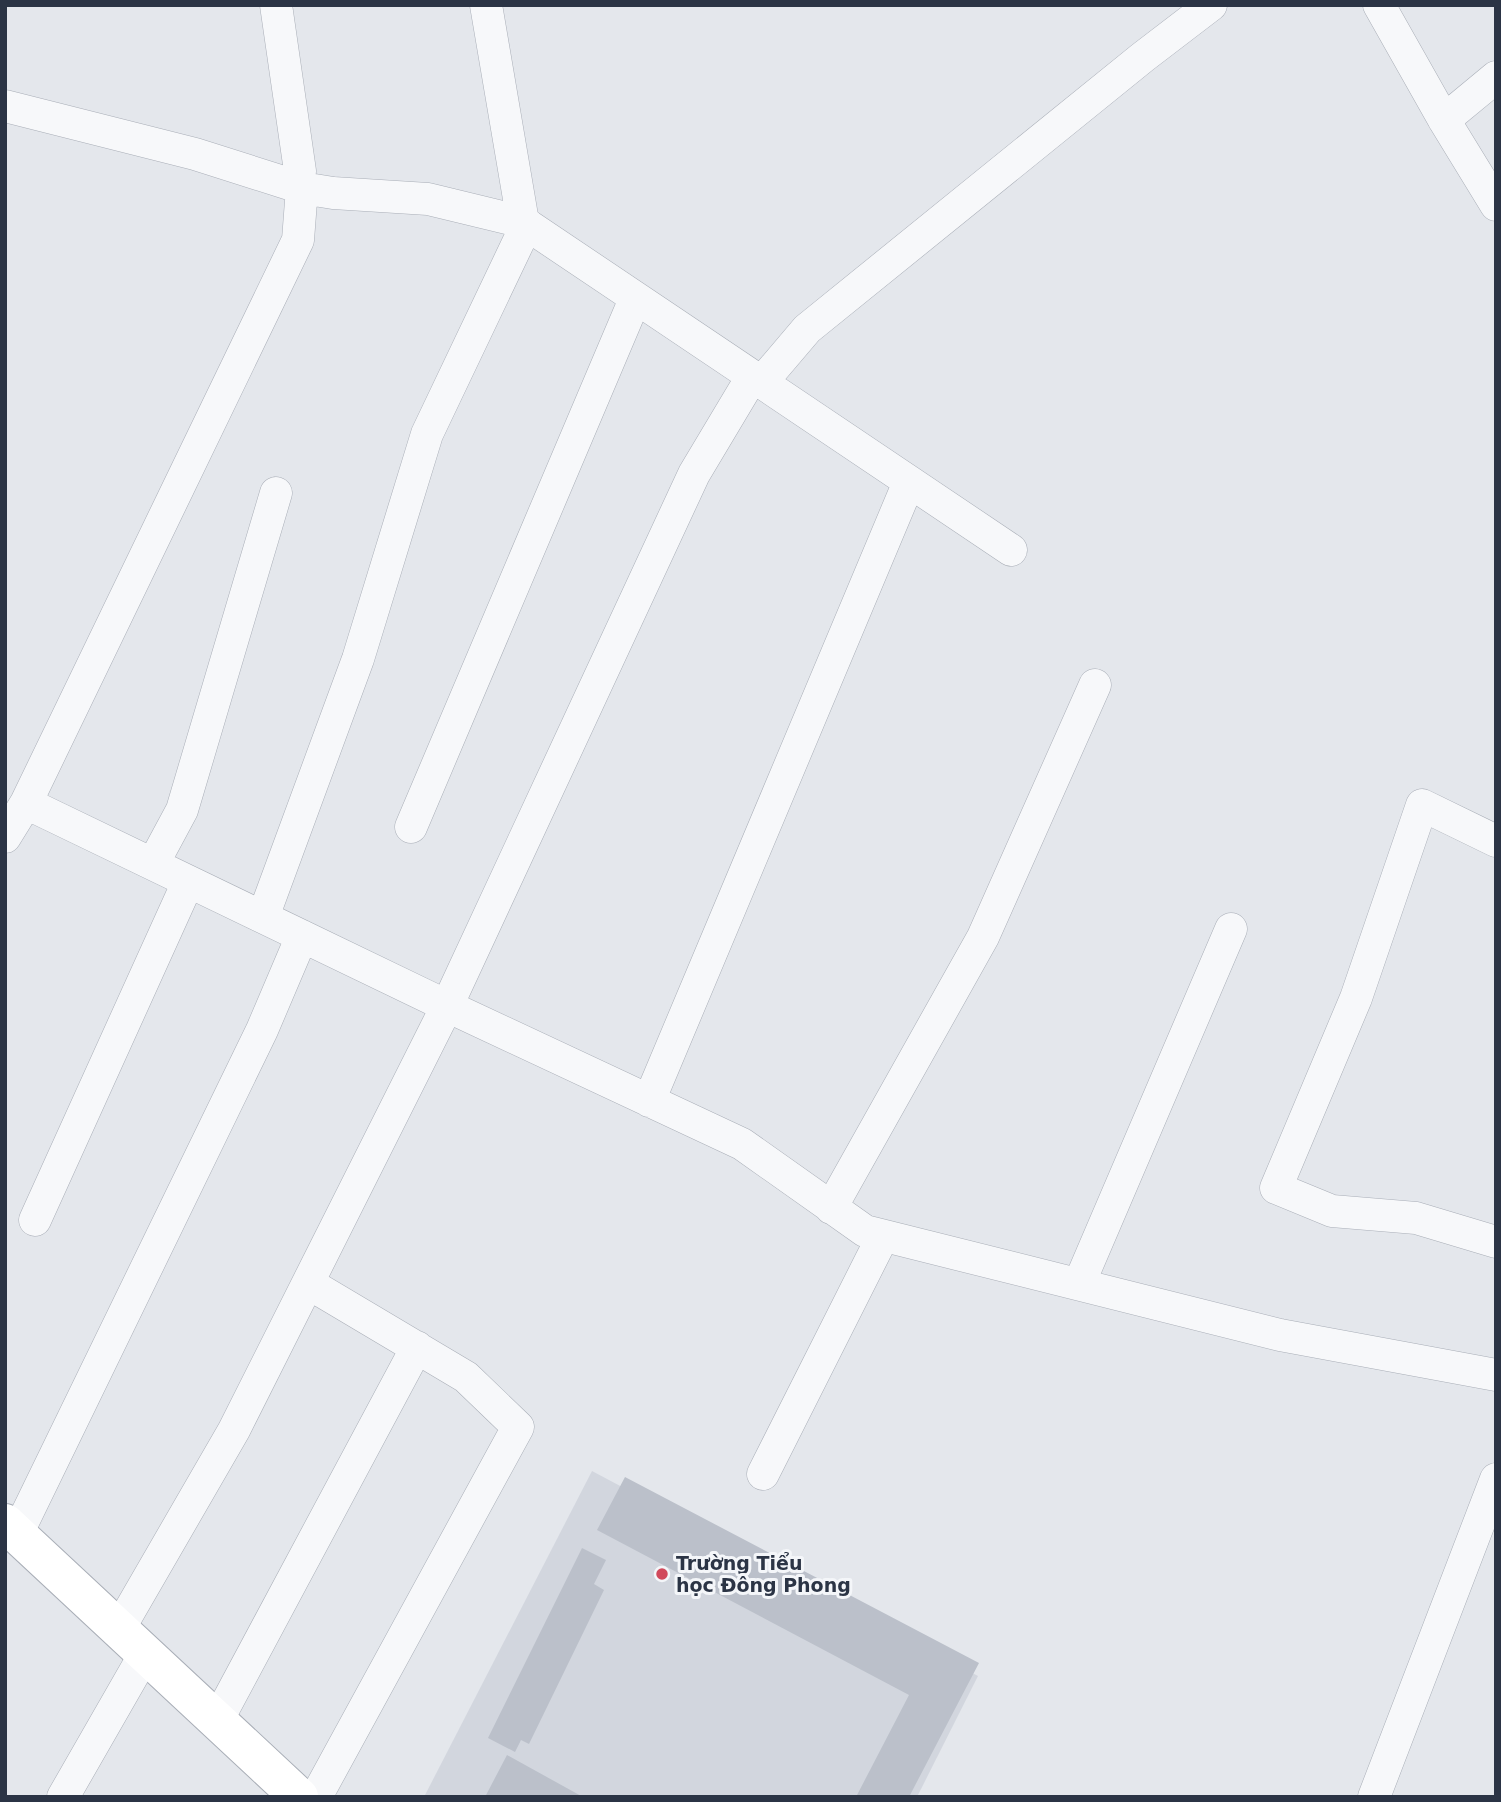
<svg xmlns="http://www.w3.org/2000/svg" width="1501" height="1802" font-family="'DejaVu Sans',sans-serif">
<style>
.built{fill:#d2d6de}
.building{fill:#bbc0ca}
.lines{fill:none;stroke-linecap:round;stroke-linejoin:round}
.street-casing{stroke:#a9aeb7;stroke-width:33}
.secondary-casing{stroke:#a9aeb7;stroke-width:40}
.street{stroke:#f7f8fa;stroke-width:32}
.secondary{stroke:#fff;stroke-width:38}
.poi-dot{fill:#d1495b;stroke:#f4f6f9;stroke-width:2.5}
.labels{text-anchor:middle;stroke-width:6;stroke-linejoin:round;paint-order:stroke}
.poi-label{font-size:19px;font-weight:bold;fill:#2b3445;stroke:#f4f6f9;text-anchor:start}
</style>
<rect width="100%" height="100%" fill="#e4e7ec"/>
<path class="built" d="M592 1471 978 1676 917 1797H424Z"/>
<path class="building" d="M625 1477 979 1663 909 1797H856L909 1695 597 1530Z
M582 1548 606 1560 594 1584 604 1590 529 1744 521 1740 515 1752 488 1738Z
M507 1755 583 1797H485Z"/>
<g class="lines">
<defs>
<path id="street" d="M276 5 300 171 298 187
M486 5 523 222
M1379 5 1444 120 1496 205
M5 106 195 154 302 188
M1444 120 1496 77
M761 383 807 329 1143 57 1211 5
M26 803 298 240 302 188 333 193 428 199 523 222 1011 550
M411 827 635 299
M5 837 26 803 447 1006 694 474 752 377
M1496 841 1422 805 1356 998 1276 1188 1332 1211 1416 1218 1496 1242
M153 864 182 810 276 493
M263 917 358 659 427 434 527 224
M649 1101 909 482
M831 1208 983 937 1095 685
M35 1220 188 882
M308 1283 466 1377 518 1427 316 1797
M1079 1284 1231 929
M763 1474 883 1236
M17 1534 262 1030 302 936
M119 1629 234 1430 447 1006 742 1144 865 1231 1280 1335 1496 1375
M217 1721 417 1347
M63 1797 145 1654
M1374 1797 1496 1479"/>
<path id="secondary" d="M5 1523 299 1797"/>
</defs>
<use href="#street" class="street-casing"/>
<use href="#secondary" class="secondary-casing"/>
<use href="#street" class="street"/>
<use href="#secondary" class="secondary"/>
</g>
<circle class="poi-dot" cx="662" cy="1574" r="7"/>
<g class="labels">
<g class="poi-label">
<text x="676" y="1570">Trường Tiểu<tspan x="676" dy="22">học Đông Phong</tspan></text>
</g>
</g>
<rect width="1501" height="1802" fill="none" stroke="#2b3445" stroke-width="14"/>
</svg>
